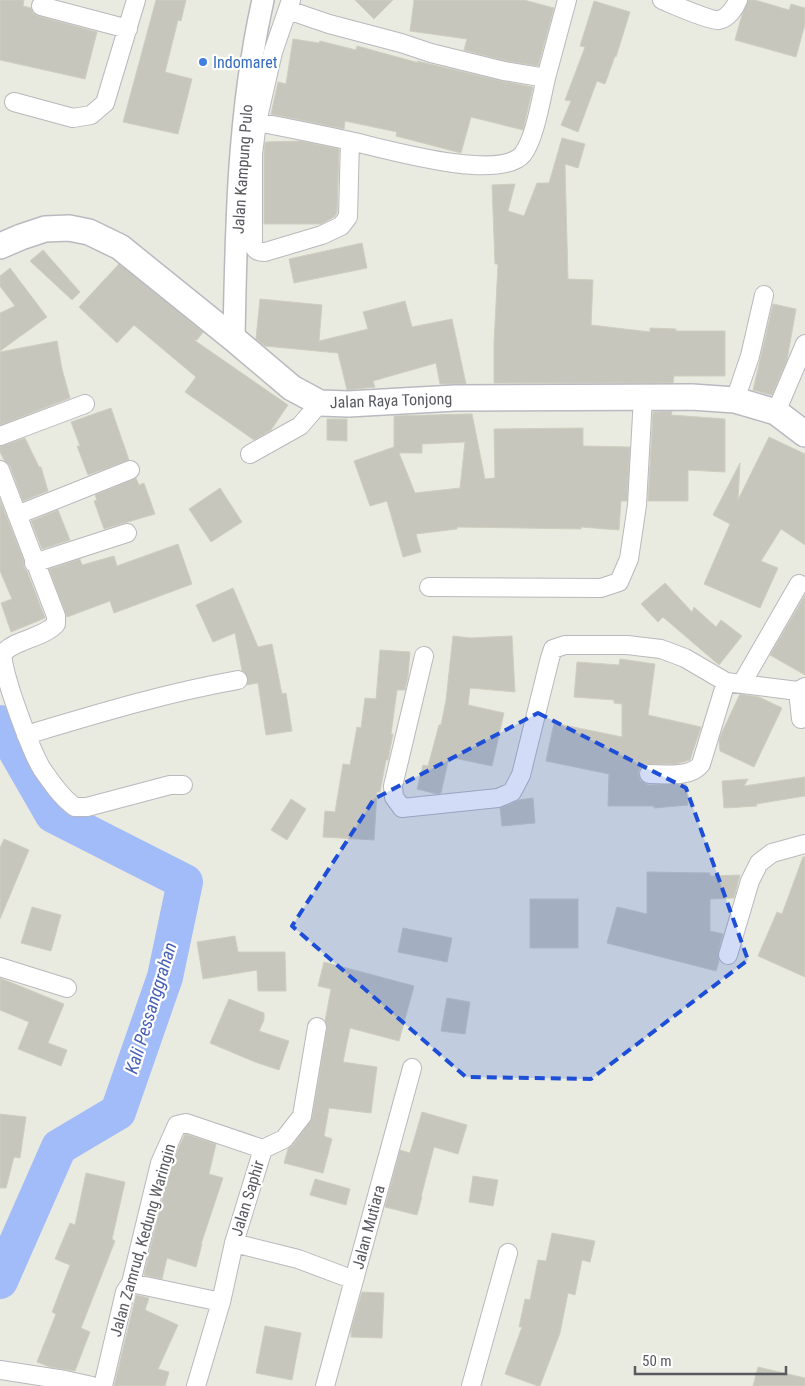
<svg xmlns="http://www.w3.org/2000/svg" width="805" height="1386" font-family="'Roboto Condensed',sans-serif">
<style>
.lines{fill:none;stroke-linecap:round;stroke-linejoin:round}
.river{stroke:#a2bbf9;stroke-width:36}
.building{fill:#c6c6bc;stroke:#cfcebf;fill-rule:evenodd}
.minor-casing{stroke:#b8b8be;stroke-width:20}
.tertiary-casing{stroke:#b8b8be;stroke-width:24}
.secondary-casing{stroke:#b9bac1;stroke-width:28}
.minor{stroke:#fff;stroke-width:18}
.tertiary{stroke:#fff;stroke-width:21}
.secondary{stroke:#fff;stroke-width:25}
.marked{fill:#1d4ed8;fill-opacity:0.2;stroke:#1d4ed8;stroke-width:4;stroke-dasharray:10 6;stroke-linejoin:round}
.shop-dot{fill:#3f7fe0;stroke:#fff;stroke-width:2}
.labels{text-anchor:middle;stroke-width:4.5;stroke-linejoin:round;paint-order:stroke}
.shop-label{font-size:16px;fill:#366cbe;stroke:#fff;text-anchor:start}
.street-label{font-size:16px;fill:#595a60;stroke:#fff}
.water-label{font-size:18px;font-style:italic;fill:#485fb9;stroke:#fff}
</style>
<rect width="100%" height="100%" fill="#eaebe0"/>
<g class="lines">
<path class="river" d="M0 723 53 815 185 882 165 977 118 1112 59 1147 0 1281"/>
</g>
<path class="building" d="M0 0H24L23 6 31 8 33 13 38 16 97 32 85 79 0 60Z
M156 0H186L181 21 178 20 165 72 192 79 178 134 123 122Z
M355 0H393L374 19Z
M414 0H524L554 8 538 66 506 61 464 50 467 39 410 31Z
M748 0H755L789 10 791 4 805 8V24L796 57 735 40 742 15Z
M594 1 630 12 616 57 615 56 605 84 597 81 578 132 561 125 571 101 565 100 585 47 580 46Z
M293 39 319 43 320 41 356 50 357 46 419 63 417 61 502 81 533 87 523 130 471 117 461 153 396 136 397 132 345 121 344 129 271 114 278 82 286 84Z
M562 138 585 144 578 168 565 164 568 279 593 280 591 325 650 332V328L676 329V331H725V376H674L673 383H494V343L498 264H495L492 185 515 184 508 211 524 216 537 183H549Z
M301 141 339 149 337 213 334 217 321 224H264V154L265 142Z
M362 243 367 268 294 283 289 259Z
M43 250 80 292 72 300 30 261Z
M119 264 203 332 197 340H194L288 405 271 430 254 440 185 392 196 377 134 325 117 343 79 307Z
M10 268 47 317 0 351V313L15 306 0 286V276Z
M260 299 322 305 319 341 368 329 363 312 405 301 412 327 452 319 466 384H440L436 363 373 381 375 387 347 390 338 353 265 346 256 339Z
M773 304 796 309 787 360 772 395 753 390Z
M57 341 62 369 70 398 0 425V352Z
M111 408 129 460 88 475 77 446H80L71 422Z
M672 411 671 415 725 419V472L688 470V501H648L653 412Z
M467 414H472L485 479 495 478 494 429 583 428V446L630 447 627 501H621L619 530 581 527V529L457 527V529L416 534 421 552 403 557 387 501 370 506 354 461 394 447V416ZM465 442 460 488 415 493 399 453H422V444Z
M327 419H347V441L327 440Z
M769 437 805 454V545L781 529 761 561 778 568 760 608 704 584 730 524 713 515 740 463 738 500Z
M25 438 39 467H41L48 491 23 501 10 466 4 460 0 452V446Z
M136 478 139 485 144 483 155 514 104 529 94 501 97 500 95 495Z
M220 488 242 522 211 542 189 509Z
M0 500 24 561V567L27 571 45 618 11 632 1 603 12 599 0 571Z
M58 510 70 540 42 549 31 521Z
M178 544 192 584 114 613 110 601 67 617 49 569 80 559 82 565 114 556 117 566Z
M665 583 692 612 694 607 716 627 721 620 742 636 719 665 663 617 658 622 641 604Z
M233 588 258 647 272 644 282 694 286 693 292 731 266 735 258 683 247 685 248 678 242 670 235 633 213 642 196 605Z
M805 595V675L770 655Z
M453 636 470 638 512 636 515 692 470 688 468 705 504 713 492 766 449 757 441 793 437 794 417 789 423 765 428 766 439 725H441L446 700Z
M380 650 410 652 408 676 405 690H397L391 734H393L388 760H386L380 792H377L374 840 323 837 325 811 335 812 343 764 350 765 357 727 361 728 365 698 376 699Z
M620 659 655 664 648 715 701 727 690 760 676 764H644L640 768 638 773 640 780 648 785 686 784 688 805 654 808V806H608L609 774 546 761 554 723 622 737V704L614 703V700L574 697 577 662 619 665Z
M740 694 759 697 782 708 754 767 720 751 719 740 723 730Z
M805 777V796L756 804 757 806 724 808 722 781 748 779 744 786Z
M533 798 535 823 502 826 500 808 519 800Z
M291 799 306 809 287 840 271 830Z
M4 839 29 850 0 919V848Z
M803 857H805V977L758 956 777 912 782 914Z
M647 872 710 873V876L740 875 734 898 710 899V931L723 934 718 952 719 961 716 971 607 943 617 907 647 914Z
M530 899H578V948H530Z
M32 907 61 915 51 951 21 943Z
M403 928 452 938 447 962 398 952Z
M235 936 238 952H285L286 991H258L257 970 203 979 197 942Z
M324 962 414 986 399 1041 350 1028 343 1062 377 1067 371 1113 329 1108 324 1136 332 1139 323 1173 284 1163 288 1149 292 1146 312 1118 327 1029 325 1021 331 989 318 986Z
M0 978 64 1004 48 1043 67 1050 61 1066 18 1049 29 1022 0 1010Z
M447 998 470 1002 465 1034 441 1031Z
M229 999 264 1013V1020L259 1031 289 1041 279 1070 255 1062 210 1043Z
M422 1112 467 1125 458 1154 434 1147 421 1197H422L417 1215 385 1207 400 1150 410 1153Z
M0 1114 26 1117 20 1158 14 1157 6 1188H0Z
M185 1134 216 1144 209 1174 223 1178 201 1244H202L196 1267 167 1258 162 1279 144 1275 170 1166Z
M86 1173 125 1182 112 1239 115 1241 81 1328 90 1332 75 1371 50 1367 37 1362 56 1314 52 1312 70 1265 55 1259 70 1223 75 1225Z
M473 1176 498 1180 493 1206 469 1202Z
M315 1179 350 1189 346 1205 310 1195Z
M552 1233 595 1241 590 1262 582 1260 575 1295 568 1293 560 1333 540 1386H538L505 1374 522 1327H519L525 1299 530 1300 538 1260 546 1261Z
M362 1292 384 1293 382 1338 351 1337V1330Z
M136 1295 149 1298 145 1310 178 1325 158 1369 169 1372 165 1386H114Z
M265 1326 301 1333 292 1380 256 1373Z
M758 1367 805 1378V1386H753Z"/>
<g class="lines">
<defs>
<path id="minor" d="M291 0 273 52 257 122 253 154V244C255 251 258 252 265 252L322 235 341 226 348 217 350 141
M662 0C672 4 710 21 719 20 728 18 735 8 738 0
M41 6 128 29
M288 10 329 24 401 43 431 53 504 71 546 78 567 0
M14 102 73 118 91 115 105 103 136 0
M257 122C288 128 319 134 350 141 382 148 500 183 523 154 535 138 541 99 546 78
M735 400 750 356 764 295
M776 412 805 344
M0 436 85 404
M250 454 300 426 320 403
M0 470 56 616V624C42 639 12 640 3 654 0 669 32 753 42 769 51 782 62 798 75 807H87L170 785H183
M17 515 130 470
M34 563 127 533
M429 587 601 588 619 582 629 559 637 505 643 397
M424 656 393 786 394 797 402 808 498 798 512 792 521 775 550 658 553 649 565 645H627L661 649 685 658 726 682 798 691 805 687
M742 683 799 584
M798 691 801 719
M26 735C96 714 165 693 238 680
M649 774C665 774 691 778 701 764L726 682
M728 955 750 881 759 863 772 853 805 844
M0 967 67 988
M234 1243 298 1259 354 1280
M131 1283 221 1302
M0 1370 65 1380 92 1386
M103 1386 125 1292 131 1283 160 1163 177 1125 186 1123 263 1149
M196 1386 221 1302 234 1243 263 1149 284 1139 302 1116 317 1027
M325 1386 412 1068
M471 1386 508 1253"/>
<path id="tertiary" d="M234 339C236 225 238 111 263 0"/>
<path id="secondary" d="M0 246 21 237 45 229 69 228 89 232 120 247 234 339 292 388 320 403 348 404 455 398 692 397 735 400 776 412 805 434"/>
</defs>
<use href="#minor" class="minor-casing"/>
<use href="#tertiary" class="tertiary-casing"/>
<use href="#secondary" class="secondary-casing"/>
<use href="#minor" class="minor"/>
<use href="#tertiary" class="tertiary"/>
<use href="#secondary" class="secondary"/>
</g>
<path class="marked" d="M538 713 686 788 748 960 591 1079 466 1077 292 926 374 799Z"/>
<circle class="shop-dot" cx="203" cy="62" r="5"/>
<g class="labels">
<g class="shop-label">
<text x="213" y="68">Indomaret</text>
</g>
<g class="street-label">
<text transform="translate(242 169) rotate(-86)" y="6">Jalan Kampung Pulo</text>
<text transform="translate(391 400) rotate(-2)" y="6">Jalan Raya Tonjong</text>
<text transform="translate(247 1198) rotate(-73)" y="6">Jalan Saphir</text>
<text transform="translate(368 1227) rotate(-75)" y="6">Jalan Mutiara</text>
<text transform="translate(142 1240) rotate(-74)" y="6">Jalan Zamrud, Kedung Waringin</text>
</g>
<g class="water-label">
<text transform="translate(151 1008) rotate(-73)" y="6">Kali Pessanggrahan</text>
</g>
</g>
<path d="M635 1366v8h151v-8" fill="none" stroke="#595a60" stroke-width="2.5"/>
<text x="642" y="1366" font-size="15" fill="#595a60" stroke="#ffffff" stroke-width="4" paint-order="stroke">50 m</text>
</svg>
